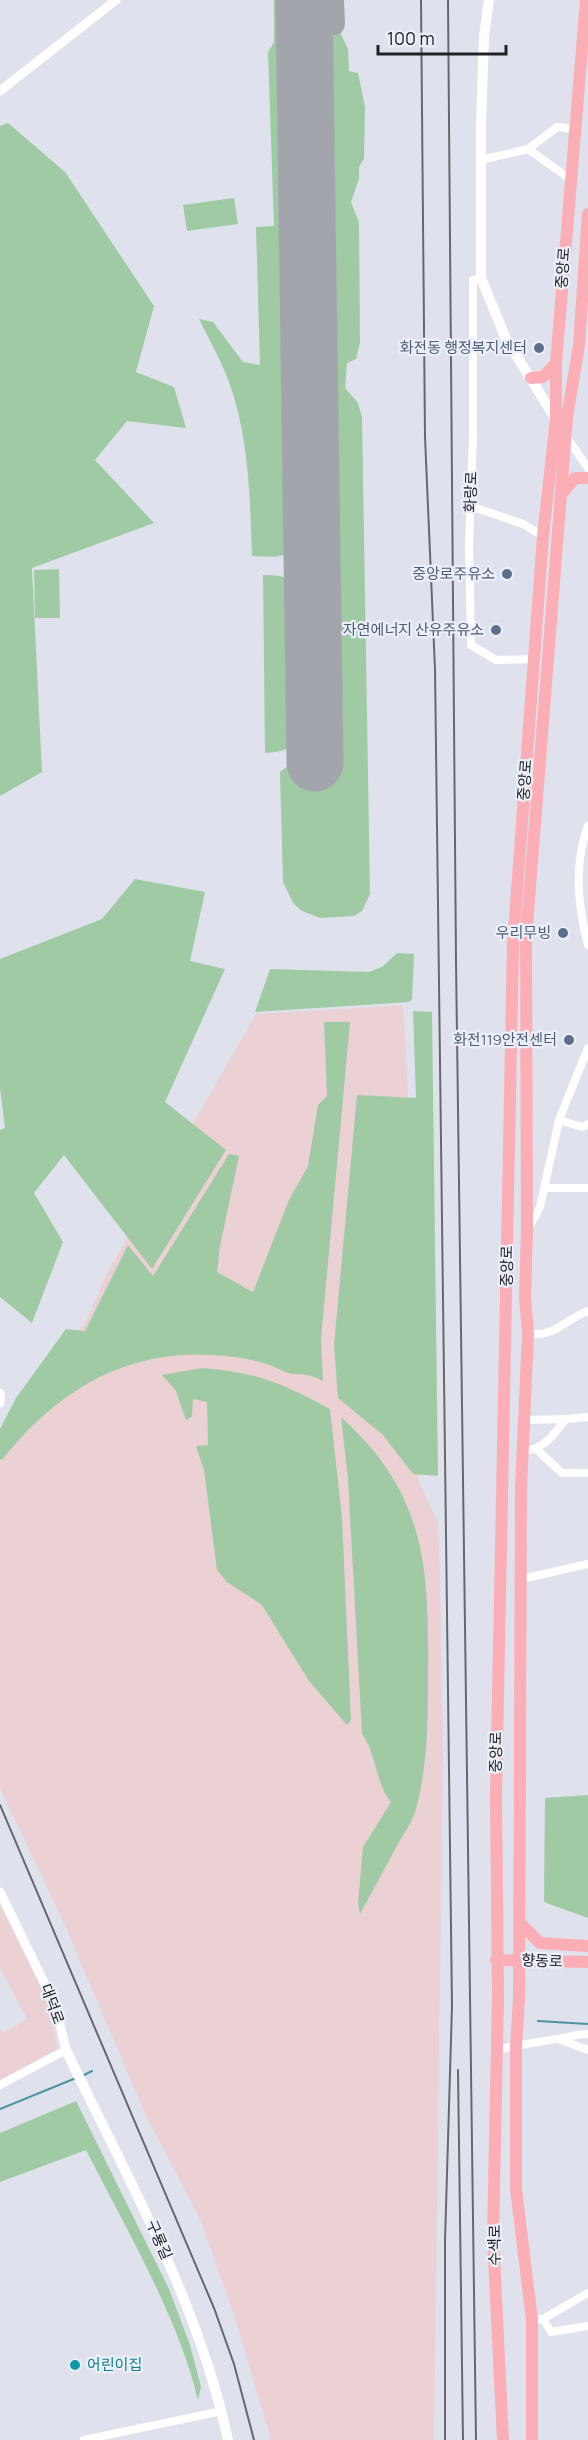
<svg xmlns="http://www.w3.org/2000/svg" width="588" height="2440" font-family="Manrope,'Noto Sans KR',sans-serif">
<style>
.industrial{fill:#ebd1d4}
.green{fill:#9fcaa4}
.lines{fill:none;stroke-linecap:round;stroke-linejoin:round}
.stream{stroke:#4d939f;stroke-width:2}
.taxiway{stroke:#a3a5ad;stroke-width:22}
.runway{stroke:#a3a5ad;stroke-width:57}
.minor{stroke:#fff;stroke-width:8}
.tertiary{stroke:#fff;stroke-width:9}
.secondary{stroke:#fff;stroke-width:10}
.primary{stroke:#fcaeb6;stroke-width:12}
.rail{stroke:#67686e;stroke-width:2}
.service-dot{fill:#5c6f8a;stroke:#eceff9;stroke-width:2}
.culture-dot{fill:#0f9aa8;stroke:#eceff9;stroke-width:2}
.labels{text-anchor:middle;stroke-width:4.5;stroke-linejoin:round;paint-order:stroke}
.street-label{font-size:15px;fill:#212225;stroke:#eceff9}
.service-label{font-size:15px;fill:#4e5e75;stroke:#eceff9;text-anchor:end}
.culture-label{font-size:15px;fill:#0d838f;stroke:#eceff9;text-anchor:start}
</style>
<rect width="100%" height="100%" fill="#dfe2ec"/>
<path class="industrial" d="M403 1005 408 1090 419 1482 438 1522 440 1572 443 1759 434 2440H271L235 2318 200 2219 146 2116 59 1912 0 1789V1444L86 1321 107 1273 256 1014Z
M0 1905 52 2009 57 2049 0 2080V2028L4 2033 27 2019 0 1968Z"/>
<path class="green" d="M274 0H291L298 537C293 561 270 557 252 556 250 499 249 436 229 382 221 360 209 339 199 319L213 322 243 362 260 365 256 227 274 226 268 52 274 42Z
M316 15 327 17V30L340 32 348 49 349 71 358 73 365 107 364 159 359 167V179L351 202 359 222 360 343 356 359 347 363 345 388 358 403 362 417 370 894 362 911 354 916 320 918 302 911 293 903 283 882 280 772 288 766 326 768Z
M8 123 65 172 154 306 136 372 174 387 186 428 127 421 95 460 154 523 32 568 42 772 0 796V126Z
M234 198 238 224 187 231 183 205Z
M59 569 60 618H35L34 570Z
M263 575C280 575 293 576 299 594V734C293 750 281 752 265 753Z
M135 879 205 892 190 961 225 969 165 1102 226 1150 152 1269 64 1155 34 1193 63 1242 32 1323 0 1297V1130L5 1128 0 1088V959L102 919Z
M397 953 414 954 412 999 409 1002 255 1012 270 969 369 972 382 967Z
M413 1011 432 1012 438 1476 413 1474 383 1435 338 1398 334 1345 357 1095 416 1098Z
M324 1022H350L321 1339 323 1381C309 1374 308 1375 293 1374 285 1373 276 1367 267 1364 251 1359 231 1356 213 1355 125 1349 55 1392 2 1460L0 1459V1429L16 1398 66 1329 85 1331 128 1245 153 1276 229 1154 239 1156 220 1246 217 1272 253 1292 289 1200 308 1166 318 1105 327 1096Z
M202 1368C255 1372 283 1383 330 1409L342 1518 351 1720 347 1725 309 1681 262 1605 227 1582 217 1570 204 1470 196 1446 208 1445 207 1402 193 1399 192 1417 186 1420 176 1391 162 1375Z
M341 1417C426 1494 429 1566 428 1674 428 1720 428 1764 416 1809 413 1821 405 1832 399 1842 386 1866 373 1890 360 1914L358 1903 363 1847 391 1802C375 1783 377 1754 362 1734L348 1479Z
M588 1795V1918L544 1902 545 1798Z
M76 2101 169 2289 190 2345 201 2387 198 2400C179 2318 124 2225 86 2150L0 2182V2133Z"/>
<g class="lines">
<path class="stream" d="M538 2021 588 2024
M84 2075 92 2071
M0 2109 76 2078"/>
<path class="taxiway" d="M333 0 334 24
M305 15 310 5 321 0"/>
<path class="runway" d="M304 0 315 763"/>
<path class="minor" d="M528 149 570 179
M481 160 528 149 557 127 574 129
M481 278 473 280V437L469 545 471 645 496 660 534 659
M566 436 588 468
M470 506 523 524 543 536
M588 826C574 863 578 907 588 945
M559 1120 582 1127 588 1124
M544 1188H588
M529 1228 540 1207 559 1120 588 1048
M528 1334C557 1337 565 1319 588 1311
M525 1420 566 1419
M536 1449 562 1473H588
M523 1451C545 1449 553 1435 566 1419L588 1417
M522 1579 588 1564
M558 2039 588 2050
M496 2050C516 2046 535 2042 556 2039 568 2038 576 2033 588 2034
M0 2085 66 2050
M543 2319 551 2332 588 2326
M532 2320 543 2319 588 2293
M84 2440 222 2411"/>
<path class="tertiary" d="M0 91 116 0
M0 1393V1403
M0 1892 56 2007 66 2050"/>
<path class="secondary" d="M489 0 484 37 481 123V278L506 339 557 421
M66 2050C127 2178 198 2300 228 2440"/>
<path class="primary" d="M531 378 543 377 556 363
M563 492 575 478H588
M519 1922 540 1943 588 1946
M496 1960 588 1962
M503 2440 493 2237 498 1996 496 1797 513 945 543 536 556 419V363L586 0
M532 2440V2320L516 2189V2046L519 1999 521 1488 528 1334 525 1297 527 1231 526 938 567 417 579 345 588 214"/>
<path class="rail" d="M421 0 425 437 435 669 452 2006 445 2241V2440
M448 0 456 961 476 2440
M0 1805 214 2308 234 2364 254 2440
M458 2070 463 2440"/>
</g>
<g class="service-dot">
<circle cx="539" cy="348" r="6"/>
<circle cx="507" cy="574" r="6"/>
<circle cx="496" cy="630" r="6"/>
<circle cx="563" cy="933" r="6"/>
<circle cx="569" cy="1040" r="6"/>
</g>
<circle class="culture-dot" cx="75" cy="2365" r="6"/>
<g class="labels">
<g class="street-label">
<text transform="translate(563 268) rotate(-86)" y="5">중앙로</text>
<text transform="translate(471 492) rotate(-88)" y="5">화랑로</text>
<text transform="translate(525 780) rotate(-86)" y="5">중앙로</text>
<text transform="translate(507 1266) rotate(-89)" y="5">중앙로</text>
<text transform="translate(496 1752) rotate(-89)" y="5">중앙로</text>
<text transform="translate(542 1961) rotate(2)" y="5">향동로</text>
<text transform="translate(52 2004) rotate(70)" y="5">대덕로</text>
<text transform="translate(159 2240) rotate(66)" y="5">구룡길</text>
<text transform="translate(495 2245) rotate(-90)" y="5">수색로</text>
</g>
<g class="service-label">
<text x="527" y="353">화전동 행정복지센터</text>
<text x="495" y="579">중앙로주유소</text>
<text x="484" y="635">자연에너지 산유주유소</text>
<text x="551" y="938">우리무빙</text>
<text x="557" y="1045">화전119안전센터</text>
</g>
<g class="culture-label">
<text x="87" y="2370">어린이집</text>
</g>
</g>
<path d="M378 45v9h128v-9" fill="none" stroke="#212225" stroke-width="3"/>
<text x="387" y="45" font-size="18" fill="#212225" stroke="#eceff9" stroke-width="4.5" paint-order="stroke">100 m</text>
</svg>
